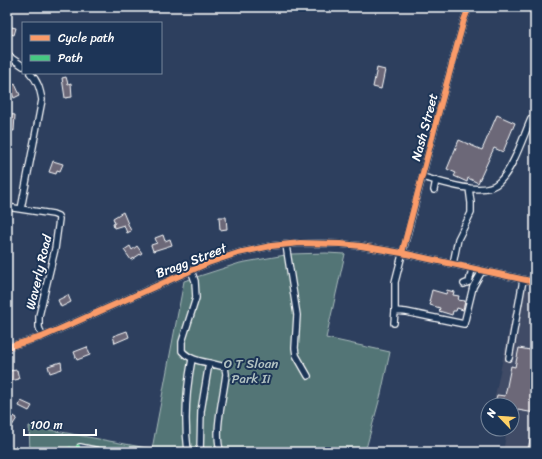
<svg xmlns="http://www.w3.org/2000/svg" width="542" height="459" font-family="Sriracha,sans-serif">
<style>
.built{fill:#404b66}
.green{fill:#527576;stroke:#a8baba}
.building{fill:#6c6778;stroke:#fff}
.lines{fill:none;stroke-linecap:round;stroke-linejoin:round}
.minor-casing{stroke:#fff;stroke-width:8}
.minor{stroke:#1d3557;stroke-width:5.5}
.quiet{stroke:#46c982;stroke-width:5;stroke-dasharray:10 5;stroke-linecap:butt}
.cycleway-casing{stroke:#1d3557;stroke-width:8}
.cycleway{stroke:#fa9b69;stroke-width:6}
.labels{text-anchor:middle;stroke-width:4;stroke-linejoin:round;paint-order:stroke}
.street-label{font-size:13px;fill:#fff;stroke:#1d3557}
.park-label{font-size:13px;fill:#b1c1c1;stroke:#1d3557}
</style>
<rect width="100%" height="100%" fill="#2d3f5e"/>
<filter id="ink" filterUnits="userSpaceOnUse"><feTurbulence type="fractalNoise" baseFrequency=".025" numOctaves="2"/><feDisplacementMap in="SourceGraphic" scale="8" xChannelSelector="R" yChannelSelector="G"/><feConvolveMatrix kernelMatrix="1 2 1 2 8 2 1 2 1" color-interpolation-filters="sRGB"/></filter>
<g filter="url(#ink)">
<path class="built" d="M518 288 535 291V452H503L507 429H512V405H493Z"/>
<path class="green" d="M326 253 345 254 326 338 390 352 381 394 365 452H30L29 426 152 449 184 281 240 263 291 254Z"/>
<path class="building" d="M7 26 16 28 14 35 7 33Z
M377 68 385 70 381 89 373 87Z
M66 77 68 84 71 83 72 97 65 98 62 78Z
M15 84 20 95 14 98 9 87Z
M8 114 15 115 14 131 7 130Z
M497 115 515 123 503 152 494 148 478 183 468 178 467 182 454 176 456 173 447 169 459 140 482 150Z
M53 161 63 164 60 171 57 170 56 174 49 172Z
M123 212 131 231 127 233 124 225 114 228 113 224 115 223 113 218Z
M219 217H226L227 229 220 230Z
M163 235 165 241 170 239 172 245 153 251 151 245 157 243 155 238Z
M130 246 132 250 137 246 142 253 131 260 124 250Z
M432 290 446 294 447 290 454 292 453 295 459 296 458 300 465 301 463 310 457 308 456 311H453L452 315 439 311 440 308 430 305 431 302H429Z
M68 295 71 302 61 307 58 300Z
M127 331 129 337 115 343 113 336Z
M533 335H535V413L512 409V405H495L497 395 505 396 511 366 515 367 519 348 530 350Z
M87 347 90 355 77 360 74 352Z
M61 362 62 369 50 373 48 366Z
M17 370 19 379 11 381 9 371Z
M21 401 32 406 29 411 19 406Z
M10 414 17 418 7 434V420Z
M530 440H535V450L528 449Z"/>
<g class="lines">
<defs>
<path id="minor" d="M7 55 23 66
M422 177C440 181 484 198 499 182 513 169 523 137 531 119
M434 190 436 180
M7 207 53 214 58 216 59 219 55 249 39 316V327L42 337
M21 209 42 100C40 89 38 81 30 73
M286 245 297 315 295 348 296 355 308 376
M453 264 458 239 471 213V203L469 188
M191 270 195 281 196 298 182 342V351C189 359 199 361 209 363L201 411 200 452
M464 284 469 282 472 269
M395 311 406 312 464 324 473 287 482 271
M394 323 395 311V282L439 111 464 20 469 7
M7 347 42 337 208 263 238 253 271 246 300 243 341 244 361 246 402 253 535 282
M509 358 523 280
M209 363 225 367 226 374C224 394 213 434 221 452
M80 447 104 452
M188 452C184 420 186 390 192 359"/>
</defs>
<use href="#minor" class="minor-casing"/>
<use href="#minor" class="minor"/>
<path class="quiet" d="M62 452 70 449 80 447"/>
<defs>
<path id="cycleway" d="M402 253 439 111 464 20 469 7
M7 347 42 337 208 263 238 253 271 246 300 243 341 244 361 246 402 253 535 282"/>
</defs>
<use href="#cycleway" class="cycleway-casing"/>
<use href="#cycleway" class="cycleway"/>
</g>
</g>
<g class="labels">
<g class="street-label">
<text transform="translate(424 127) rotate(-75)" y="5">Nash Street</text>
<text transform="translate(191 260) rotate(-21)" y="5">Bragg Street</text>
<text transform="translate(38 272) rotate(-77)" y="5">Waverly Road</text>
</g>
<g class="park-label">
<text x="251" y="368">O T Sloan<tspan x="251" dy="15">Park Ii</tspan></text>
</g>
</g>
<rect width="542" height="459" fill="none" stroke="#1d3557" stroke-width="24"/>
<rect x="12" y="12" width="518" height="435" fill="none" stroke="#fff" stroke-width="1.5" filter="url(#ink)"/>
<rect x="22" y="22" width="140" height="52" fill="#1d3557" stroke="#77869a"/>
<rect x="30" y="35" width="20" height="6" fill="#fa9b69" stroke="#77869a"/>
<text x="58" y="42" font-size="12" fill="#ffffff">Cycle path</text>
<rect x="30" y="55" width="20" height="6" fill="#46c982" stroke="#77869a"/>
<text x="58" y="62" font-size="12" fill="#ffffff">Path</text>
<g transform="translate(500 417) rotate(295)"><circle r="19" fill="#1d3557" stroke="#77869a"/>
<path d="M0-3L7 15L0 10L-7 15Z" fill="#ffd166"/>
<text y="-6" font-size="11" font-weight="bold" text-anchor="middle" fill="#ffffff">N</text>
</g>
<path d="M24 429v6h72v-6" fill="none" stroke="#ffffff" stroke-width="2"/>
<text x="30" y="429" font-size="12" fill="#ffffff" stroke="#1d3557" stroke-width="3" paint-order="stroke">100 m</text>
</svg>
